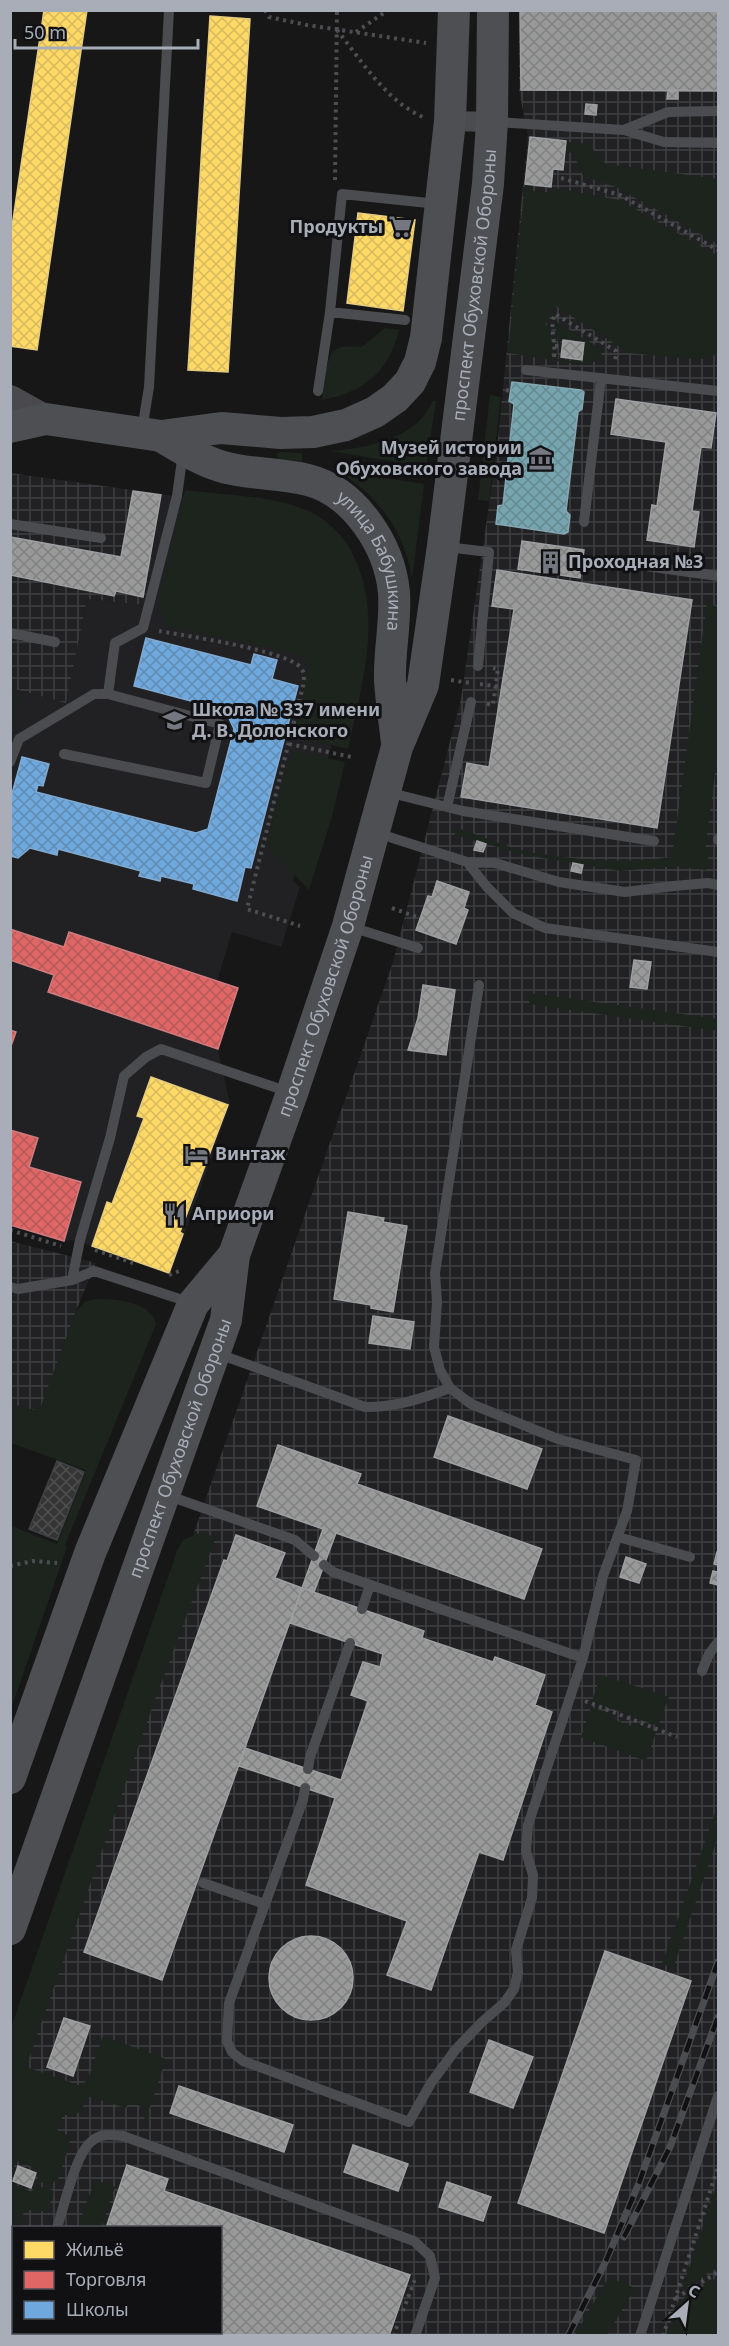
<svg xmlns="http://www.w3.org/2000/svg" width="729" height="2346" font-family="'Noto Sans',sans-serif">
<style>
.built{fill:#212123}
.industrial{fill:url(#industrial-grid);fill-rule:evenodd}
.green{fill:#1d241e}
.homes{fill:url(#homes-cross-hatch);stroke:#e5cc7f;stroke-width:1.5}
.shops{fill:url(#shops-cross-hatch);stroke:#cf7b7f;stroke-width:1.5}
.schools{fill:url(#schools-cross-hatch);stroke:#80aad1;stroke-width:1.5}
.public{fill:url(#public-cross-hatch);stroke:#85a7b2;stroke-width:1.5}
.industry{fill:url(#industry-cross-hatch);stroke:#9e9fa2;stroke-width:1.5}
.building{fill:url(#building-cross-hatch);stroke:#3f4043;stroke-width:1.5}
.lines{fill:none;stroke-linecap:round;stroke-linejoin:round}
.path{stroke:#4d4e52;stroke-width:4;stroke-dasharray:3 4.5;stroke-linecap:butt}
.lane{stroke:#4b4c50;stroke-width:10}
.street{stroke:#4b4c50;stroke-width:20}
.secondary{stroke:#4a4a4e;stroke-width:28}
.primary{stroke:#4d4f52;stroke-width:32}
.rail-casing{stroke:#4b4c4f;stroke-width:7}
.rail{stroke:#111113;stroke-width:4.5;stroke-dasharray:14;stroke-linecap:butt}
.labels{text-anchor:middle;stroke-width:6;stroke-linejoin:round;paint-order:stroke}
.poi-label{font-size:18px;font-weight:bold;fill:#a8adb8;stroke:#111113;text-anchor:start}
.street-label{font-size:18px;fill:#a8adb8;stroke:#111113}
</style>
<defs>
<pattern id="industrial-grid" width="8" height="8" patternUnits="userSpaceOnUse" patternTransform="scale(1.5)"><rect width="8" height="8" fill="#212123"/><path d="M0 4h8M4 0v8" fill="none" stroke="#3e3f41"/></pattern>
<pattern id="homes-cross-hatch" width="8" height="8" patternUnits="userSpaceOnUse" patternTransform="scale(1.5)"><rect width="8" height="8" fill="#ffd966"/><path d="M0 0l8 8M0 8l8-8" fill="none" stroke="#d6b85d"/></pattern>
<pattern id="shops-cross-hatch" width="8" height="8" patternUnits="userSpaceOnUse" patternTransform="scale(1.5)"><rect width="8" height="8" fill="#e06666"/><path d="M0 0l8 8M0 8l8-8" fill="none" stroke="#b45a5a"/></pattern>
<pattern id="schools-cross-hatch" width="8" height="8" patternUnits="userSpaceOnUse" patternTransform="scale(1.5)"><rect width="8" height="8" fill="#6fa8dc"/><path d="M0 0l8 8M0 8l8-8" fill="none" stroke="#608bb3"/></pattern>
<pattern id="public-cross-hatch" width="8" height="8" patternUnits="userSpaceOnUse" patternTransform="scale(1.5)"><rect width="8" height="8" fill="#76a5af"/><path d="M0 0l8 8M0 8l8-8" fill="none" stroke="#658991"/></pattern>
<pattern id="industry-cross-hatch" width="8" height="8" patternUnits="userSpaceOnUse" patternTransform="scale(1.5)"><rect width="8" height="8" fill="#999"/><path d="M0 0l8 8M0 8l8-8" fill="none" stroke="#7f8080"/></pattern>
<pattern id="building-cross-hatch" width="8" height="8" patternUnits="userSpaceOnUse" patternTransform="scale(1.5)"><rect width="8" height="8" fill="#353536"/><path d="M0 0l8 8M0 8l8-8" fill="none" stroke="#4f5051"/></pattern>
</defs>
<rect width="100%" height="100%" fill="#171717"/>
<path class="built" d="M161 494 235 504 347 592 334 737 293 881 300 887 281 947 232 932 217 981 238 988 218 1049 230 1104 170 1275 75 1240 64 1241 11 1225 10 688 66 703 87 599 144 605Z"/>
<path class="industrial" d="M519 11H718V2335L11 2336V2057L393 962 461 699 497 449 528 136 519 90ZM14 2228H220V2332H14Z
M10 473 161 494 144 605 87 599 66 703 11 688Z
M10 1241 96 1263 76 1311 42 1406 34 1410 11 1404Z"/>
<path class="green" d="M568 142 588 144 606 164 718 179V244L616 187 583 176 573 153 566 152Z
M525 184 533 185V191L553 193 555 188 619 200 718 256V354L704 359H693L629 353 556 306 545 325 551 327 553 343 551 360 508 353Z
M555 321 603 350 599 360 585 365 556 361 558 349V359L583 363 586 342 561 338 560 344 558 343Z
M385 328 399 330C389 372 364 392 322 400 325 385 324 349 342 347 348 346 356 347 362 347Z
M490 395 501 397 489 501 478 500Z
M433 401H436L426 467 330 451C360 449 402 441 423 417 427 412 430 406 433 401Z
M279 452 302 453V462L279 459 276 455Z
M337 471 424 484 412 579C406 534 377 493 337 471Z
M185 490C222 495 263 495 298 507 320 514 338 529 350 549 385 612 362 683 348 749L296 737 309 660 286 651 167 626 164 622 160 596Z
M707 603 718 607V751L705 850 709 852 706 870 675 866 620 871 526 855 455 835 457 828C480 835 505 847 528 852 575 860 625 864 672 857Z
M11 694 20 697 11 734 10 694Z
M293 751 345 762 332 816 309 890 273 852 267 842 281 785Z
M530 993 718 1019V1031L529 1004Z
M96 1299C115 1299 151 1301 156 1324L65 1545 67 1547 11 1709V1526L57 1544 86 1470 11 1443V1404L34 1410 41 1406 76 1311 86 1301Z
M200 1533 216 1537 155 1699 26 2067 81 2086 88 2079 103 2036 166 2059 147 2116 149 2118 146 2126 144 2116 146 2109 129 2101 126 2108 87 2096C81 2112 81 2115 63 2115L57 2130 67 2135 70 2143 57 2182 54 2181 52 2186 37 2181 40 2170 17 2161 11 2173V2028L177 1551 183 1540Z
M601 1675 669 1697 658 1726 592 1701Z
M591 1707 611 1714 610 1718 631 1726 633 1722 656 1732 646 1761 581 1737Z
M718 1804V1837L673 1968 662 1964Z
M95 2180 115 2187 101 2227H78Z
M718 2180V2267L682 2290Z
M11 2183 32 2192 35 2185 54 2191C48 2211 47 2215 25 2209L19 2227 14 2228 13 2248 10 2247Z
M609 2277 635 2288 607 2335H575Z
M718 2277V2335H667L678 2302Z"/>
<path class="homes" d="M44 10H87L37 350 10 346V240Z
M210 16 250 19 228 372 188 370Z
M358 213 415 220 403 311 347 303Z
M151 1077 228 1105 180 1232 183 1234 169 1273 92 1246 107 1202 112 1204 144 1118 137 1116Z"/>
<path class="shops" d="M10 929 64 947 69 932 238 988 218 1049 48 992 54 975 10 960Z
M10 1030 16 1032 10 1049Z
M10 1130 38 1138 29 1167 81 1182 64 1241 10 1225Z"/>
<path class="schools" d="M146 638 251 665 254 654 277 660 272 679 298 686 251 868 245 867 237 901 193 889 194 884 161 876 160 881 139 876 141 871 58 849 57 855 30 848 18 858 10 856V801L22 757 49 764 43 786 38 785 36 792 196 833 208 829 234 729 225 710 134 686Z"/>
<path class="public" d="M512 382 581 390 584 392 582 409 578 412 566 511 570 515 568 532 564 534 496 524 498 506 503 505 514 404 509 401Z"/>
<path class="industry" d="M520 10H718V91L521 90Z
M668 90H678V99H667Z
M586 104 597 105 596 115 585 114Z
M530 137 566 141 563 170 553 169 551 187 525 184Z
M563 340 584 343 582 360 561 357Z
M616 399 716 413 711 448 701 447 692 511 699 512 694 547 647 540 652 505 657 506 666 442 611 434Z
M133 491 161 495 143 597 116 591 114 596 10 575V537L121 557Z
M522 541 584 550 580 578 518 569Z
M497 570 692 600 657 828 461 797 467 763 489 767 514 609 492 606Z
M477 841 486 844 483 852 474 850Z
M573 863 583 865 581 873 571 871Z
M437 881 469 892 464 908 468 910 456 944 416 930 428 896 432 897Z
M634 960 651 962 647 989 630 987Z
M423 985 455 990 446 1055 408 1050 418 1018Z
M348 1212 384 1218 383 1222 407 1226 393 1312 371 1308V1305L334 1299Z
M373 1316 414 1322 410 1349 369 1343Z
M448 1416 542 1449 527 1489 434 1457Z
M278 1445 361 1474 357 1484 542 1549 524 1599 336 1533 314 1592 302 1588 323 1529 257 1506Z
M236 1535 285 1553 275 1578 302 1588 162 1980 84 1952 224 1560 227 1561Z
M717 1552H718V1565L714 1564Z
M626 1557 646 1564 639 1583 620 1577Z
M713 1571 718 1572V1585L710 1583Z
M302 1588 424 1631 422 1638 493 1662 495 1657 545 1675 535 1705 552 1712 503 1860 479 1852 431 1990 387 1975 407 1921 306 1885 335 1798 239 1766 245 1748 341 1780 368 1701 351 1695 363 1662 380 1667 383 1654 290 1623Z
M269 1978a42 42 0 1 1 84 0a42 42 0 1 1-84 0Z
M605 1951 691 1981 604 2233 518 2203Z
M64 2018 90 2026 73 2076 47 2067Z
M489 2040 533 2057 513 2108 470 2092Z
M179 2086 293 2125 284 2152 170 2113Z
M353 2145 408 2164 398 2191 344 2172Z
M127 2165 168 2179 164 2191 410 2275 389 2336H69L70 2332H220V2228H106Z
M18 2166 36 2173 31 2188 13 2181Z
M447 2182 491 2197 483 2221 439 2207Z"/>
<path class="building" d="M57 1461 84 1472 57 1540 29 1529Z"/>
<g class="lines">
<path class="path" d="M265 10 269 17 307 25 426 43
M337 30C361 60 386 101 423 117
M356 32 388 10
M561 178 620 195 718 250
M335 180 337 10
M555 346H562
M554 357C556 343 549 326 555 314L616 351 615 363
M506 390 510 391
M340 462 425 475
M159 631C185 636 287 650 301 668 305 673 304 680 303 686L247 909 300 926
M451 680 470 683
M480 684 502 687
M487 704 493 705 498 669 493 668
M289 744 352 757
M392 908 420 918
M10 1230 61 1246
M95 1250 133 1263
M169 1275 182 1270
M10 1566 33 1561 57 1563
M585 1701 677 1737
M676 2298 718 2272
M403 2311 415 2279
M394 2336 397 2326
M663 2336 718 2167"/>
<path class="lane" d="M496 122 624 130 664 142 718 143
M624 130 668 112 718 111
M330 312 342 194 438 204
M526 370 718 391
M318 391 330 312 405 320
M142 430 149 387 169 10
M584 522 601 378
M10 524 101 538
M446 547 489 552 478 666
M602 560 718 576
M10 633 55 642
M64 754 206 783 220 724 108 694 115 643 143 628 177 496 183 453
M10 762 19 739 94 694H108
M387 792 463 811 654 841
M447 807 471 702
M377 833 467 862 495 863 559 882 625 892 674 886 708 883 718 885
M718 840V839
M467 862 487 887 513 913 545 928 718 952
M351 927 418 948
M72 1280 80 1240 110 1138 124 1076 146 1057 161 1049 289 1092
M10 1287 18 1289 72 1280 94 1271 192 1303
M216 1353 365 1407C396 1407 421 1399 450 1388
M166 1495 295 1540 314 1556
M618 1537 690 1557
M324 1565 333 1572 583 1658
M362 1609 370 1585
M702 1671 709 1654 718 1642
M308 1769 310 1757 350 1643
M305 1788 303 1800 229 2003 227 2041 232 2052 243 2061 409 2122 431 2083 456 2049 482 2022 504 2003 514 1989 518 1972 516 1950 532 1898 533 1875 526 1851 528 1825 583 1658 603 1576 627 1511 636 1460 558 1439 471 1404 450 1388 440 1370 434 1347 437 1302 435 1273 479 985
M203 1883 265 1904
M57 2228C64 2207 76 2152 92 2141 101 2133 112 2135 123 2136L414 2241 430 2256 435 2278 415 2336
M22 2336 23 2332
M640 2336 718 2096"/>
<path class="street" d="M450 121 492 122"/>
<path class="secondary" d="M10 399 46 419"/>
<g class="primary">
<path d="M10 427 46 419 161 436 221 428 281 433 313 432 346 425 375 412 395 398 410 382 420 362 426 338 450 121 454 10"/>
<path id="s1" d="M161 436C178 446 195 457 214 464 243 475 277 472 308 480 355 492 390 546 394 593 396 623 389 651 390 680 391 701 395 722 397 743"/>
<path d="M10 1778 90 1553 193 1304 234 1255"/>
<path id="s2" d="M10 1929 226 1320 234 1255 292 1093 348 926 397 747 423 685 443 546 488 184 492 122 493 10"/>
</g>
<defs>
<path id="rail" d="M624 2237 670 2147 718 2017
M568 2336 605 2263 639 2183 718 1962"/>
</defs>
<use href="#rail" class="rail-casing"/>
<use href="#rail" class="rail"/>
</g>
<defs>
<symbol id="supermarket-bare" viewBox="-9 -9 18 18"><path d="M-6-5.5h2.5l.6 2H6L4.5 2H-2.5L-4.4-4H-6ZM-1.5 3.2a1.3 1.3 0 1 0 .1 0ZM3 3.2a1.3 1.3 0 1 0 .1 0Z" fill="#757880" stroke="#111113" stroke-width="2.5" paint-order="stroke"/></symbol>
<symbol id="museum-bare" viewBox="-9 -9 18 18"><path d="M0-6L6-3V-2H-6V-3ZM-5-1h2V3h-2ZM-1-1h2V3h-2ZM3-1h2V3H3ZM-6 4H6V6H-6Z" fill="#757880" stroke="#111113" stroke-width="2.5" paint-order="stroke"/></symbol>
<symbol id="building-bare" viewBox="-9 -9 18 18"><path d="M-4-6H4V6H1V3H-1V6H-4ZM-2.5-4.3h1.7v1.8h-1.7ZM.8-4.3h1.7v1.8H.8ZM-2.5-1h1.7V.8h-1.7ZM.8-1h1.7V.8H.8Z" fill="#757880" stroke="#111113" stroke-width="2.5" paint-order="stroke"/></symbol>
<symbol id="school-bare" viewBox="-9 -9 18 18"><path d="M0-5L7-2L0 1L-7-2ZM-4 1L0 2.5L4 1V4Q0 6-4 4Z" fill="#757880" stroke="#111113" stroke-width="2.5" paint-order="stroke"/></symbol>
<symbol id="hotel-bare" viewBox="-9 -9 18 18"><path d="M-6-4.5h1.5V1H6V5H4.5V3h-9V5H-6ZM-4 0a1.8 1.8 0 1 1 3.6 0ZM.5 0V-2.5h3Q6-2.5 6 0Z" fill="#757880" stroke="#111113" stroke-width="2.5" paint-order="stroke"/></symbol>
<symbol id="restaurant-bare" viewBox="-9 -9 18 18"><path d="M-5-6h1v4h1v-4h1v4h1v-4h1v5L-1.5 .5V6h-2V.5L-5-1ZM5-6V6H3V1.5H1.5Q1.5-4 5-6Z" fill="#757880" stroke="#111113" stroke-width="2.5" paint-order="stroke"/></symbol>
</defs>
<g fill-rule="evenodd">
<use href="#supermarket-bare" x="384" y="210" width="33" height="33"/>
<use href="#museum-bare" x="524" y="442" width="33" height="33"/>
<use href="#building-bare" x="534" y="546" width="33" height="33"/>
<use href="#school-bare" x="158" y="704" width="33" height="33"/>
<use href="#hotel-bare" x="180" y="1138" width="33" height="33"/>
<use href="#restaurant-bare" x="158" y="1198" width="33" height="33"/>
</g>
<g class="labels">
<g class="poi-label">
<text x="383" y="233" text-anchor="end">Продукты</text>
<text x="522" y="454" text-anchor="end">Музей истории<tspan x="522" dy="21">Обуховского завода</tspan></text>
<text x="568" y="568">Проходная №3</text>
<text x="192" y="716">Школа № 337 имени<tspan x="192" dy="21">Д. В. Долонского</tspan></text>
<text x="215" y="1160">Винтаж</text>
<text x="192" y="1220">Априори</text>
</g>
<g class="street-label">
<text dy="6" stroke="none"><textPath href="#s2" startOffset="1716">проспект Обуховской Обороны</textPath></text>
<text dy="6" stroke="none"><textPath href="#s1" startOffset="267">улица Бабушкина</textPath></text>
<text dy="6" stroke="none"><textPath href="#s2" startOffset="996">проспект Обуховской Обороны</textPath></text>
<text dy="6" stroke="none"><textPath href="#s2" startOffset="510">проспект Обуховской Обороны</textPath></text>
</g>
</g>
<rect width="729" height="2346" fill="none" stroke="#a8adb8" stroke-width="24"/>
<rect x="12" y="2226" width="210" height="108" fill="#111113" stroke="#4d4f55" stroke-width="1.5"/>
<rect x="24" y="2241" width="30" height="18" fill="#ffd966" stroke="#4d4f55" stroke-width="1.5"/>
<text x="66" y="2256" font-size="18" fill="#a8adb8">Жильё</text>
<rect x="24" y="2271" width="30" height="18" fill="#e06666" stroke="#4d4f55" stroke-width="1.5"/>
<text x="66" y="2286" font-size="18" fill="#a8adb8">Торговля</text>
<rect x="24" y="2301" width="30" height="18" fill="#6fa8dc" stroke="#4d4f55" stroke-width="1.5"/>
<text x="66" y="2316" font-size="18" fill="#a8adb8">Школы</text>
<g transform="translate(687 2304) rotate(28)" stroke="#111113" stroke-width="4.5" paint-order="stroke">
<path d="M0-4.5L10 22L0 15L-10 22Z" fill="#a8adb8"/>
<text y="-9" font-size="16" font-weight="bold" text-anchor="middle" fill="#a8adb8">С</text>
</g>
<path d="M15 39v9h183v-9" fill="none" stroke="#a8adb8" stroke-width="3"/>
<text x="24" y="39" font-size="18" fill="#a8adb8" stroke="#111113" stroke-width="4.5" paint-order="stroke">50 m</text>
</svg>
